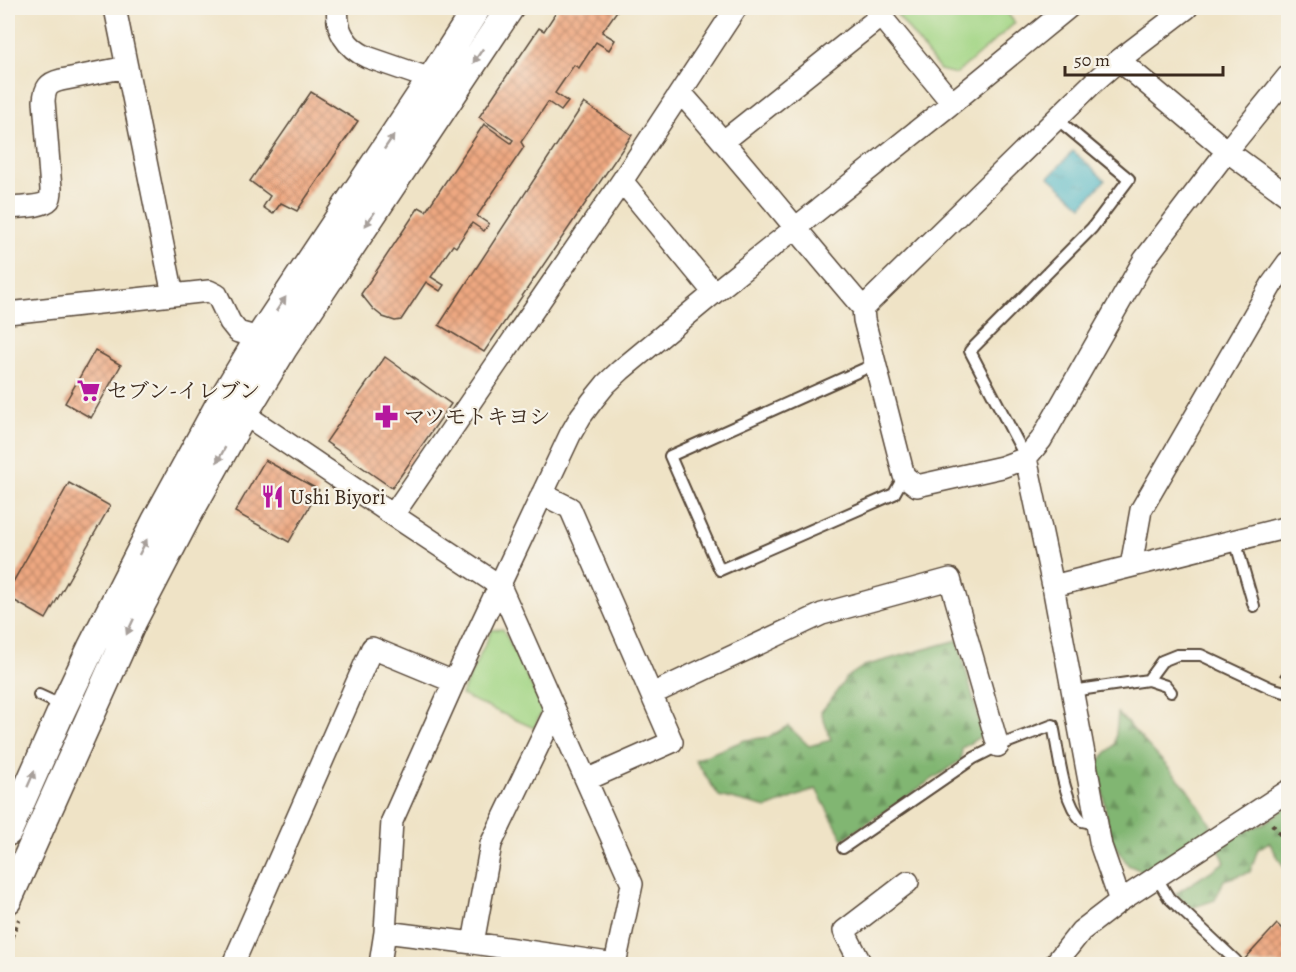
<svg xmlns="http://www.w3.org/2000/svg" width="1296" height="972" font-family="Alegreya,'Noto Serif JP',serif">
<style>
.forest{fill:url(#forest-firs);stroke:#5e7048;stroke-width:1.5}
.green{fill:#a2d584;stroke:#6e8051;stroke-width:1.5}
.water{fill:url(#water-ripples);stroke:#406e70;stroke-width:1.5}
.building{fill:url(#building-cross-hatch)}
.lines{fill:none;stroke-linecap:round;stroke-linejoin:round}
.service-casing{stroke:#564637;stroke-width:14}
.minor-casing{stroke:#564637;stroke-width:24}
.tertiary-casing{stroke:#564637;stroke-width:30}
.path{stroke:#564637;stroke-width:4;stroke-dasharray:4.5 4.5;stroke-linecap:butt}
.service{stroke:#fff;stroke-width:10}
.minor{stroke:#fff;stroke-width:21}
.tertiary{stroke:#fff;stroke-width:27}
.oneway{fill:#a79f9a}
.labels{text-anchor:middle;stroke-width:4.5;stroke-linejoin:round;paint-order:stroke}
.poi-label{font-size:21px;fill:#3b2a1e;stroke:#f7f3e8;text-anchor:start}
</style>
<defs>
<pattern id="forest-firs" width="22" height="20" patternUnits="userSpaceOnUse" patternTransform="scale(1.5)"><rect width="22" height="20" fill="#81b672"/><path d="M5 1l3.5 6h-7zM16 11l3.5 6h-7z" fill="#6b945d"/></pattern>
<pattern id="water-ripples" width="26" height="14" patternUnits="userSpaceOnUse" patternTransform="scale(1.5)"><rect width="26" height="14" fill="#45b2c2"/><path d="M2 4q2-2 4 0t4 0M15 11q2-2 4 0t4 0" fill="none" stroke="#3b919d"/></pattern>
<pattern id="building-cross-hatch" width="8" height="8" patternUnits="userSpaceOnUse" patternTransform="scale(1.5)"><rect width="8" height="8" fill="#eea881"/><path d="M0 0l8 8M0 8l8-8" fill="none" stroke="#c28969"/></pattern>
</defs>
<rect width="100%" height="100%" fill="#f7f3e8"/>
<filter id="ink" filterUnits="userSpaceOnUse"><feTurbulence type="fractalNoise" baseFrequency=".0167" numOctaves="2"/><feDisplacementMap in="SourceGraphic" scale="12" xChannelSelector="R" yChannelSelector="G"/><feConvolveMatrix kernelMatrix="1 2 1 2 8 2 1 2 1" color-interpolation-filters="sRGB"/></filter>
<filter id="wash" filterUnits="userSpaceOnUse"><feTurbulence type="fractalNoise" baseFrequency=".008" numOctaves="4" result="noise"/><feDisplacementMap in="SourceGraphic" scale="24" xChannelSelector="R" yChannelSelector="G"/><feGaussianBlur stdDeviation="1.35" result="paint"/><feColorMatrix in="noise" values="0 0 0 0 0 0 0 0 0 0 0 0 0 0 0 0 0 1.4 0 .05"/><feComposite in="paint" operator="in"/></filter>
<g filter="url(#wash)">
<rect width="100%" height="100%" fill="#efe3c6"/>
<path class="forest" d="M958 640 983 735 962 748 961 760 843 839 816 789 767 808 719 796 695 760 745 740 769 737 788 726 809 746 831 740 821 712 833 697 846 678 864 666Z
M1118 713 1188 789 1211 825 1208 831 1146 873 1128 865 1110 838 1098 762 1115 744Z
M1288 806V874L1269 842 1258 849 1250 872 1224 880 1215 900 1192 908 1175 894 1225 862 1217 846 1242 832 1263 824Z"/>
<path class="green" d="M892 8H1003L1015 23 956 74 940 70Z
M503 629 543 709 534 728 461 695 492 630Z"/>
<path class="water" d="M1073 151 1105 180 1082 206 1049 177Z"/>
<g id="blocks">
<path class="building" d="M559 8H619L602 32 615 40 609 50 596 42 579 68 574 65 555 93 568 102 561 111 548 102 521 142 524 147 477 216 489 224 484 231 472 223 456 247 453 245 431 277 444 285 440 291 426 282 401 320 395 321 383 317 373 309 361 294 419 207 426 211 484 124 511 143 513 140 479 117 539 28 544 31Z
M311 92 358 121 297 211 281 203 273 214 263 207 270 196 250 181Z
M584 103 632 135 484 352 439 325Z
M95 350 121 365 91 418 65 403Z
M385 357 451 404 392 488 326 442Z
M265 460 319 490 289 542 235 512Z
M69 483 110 506 46 619 8 597V591Z
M1277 924 1288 935V964H1246L1243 961Z"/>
</g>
</g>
<g filter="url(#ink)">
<use href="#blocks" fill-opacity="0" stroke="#564637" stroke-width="1.5"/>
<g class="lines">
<defs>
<path id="service" d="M875 364 670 456 720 570 894 494 904 476
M1026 458 970 351 1092 228 1129 179 1057 119
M1235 540 1254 606
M1148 680 1166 686 1171 692
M1072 691 1148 680 1162 661 1177 655H1201L1271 688 1288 693
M39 695 63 706
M843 848 974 758 998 746 1053 725C1059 753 1062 800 1082 821L1097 824
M1157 878 1169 898 1236 961"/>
<path id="minor" d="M115 8 173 295
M338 8C335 30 347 48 367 57L431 79
M874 8 952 103
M1119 60 1227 151 1288 196
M681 93C743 163 802 237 863 308L864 320 904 476 917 486 1002 467 1026 458 1041 440 1144 260 1227 151 1288 76
M724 141 881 16
M622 181 714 293
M8 208C17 207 43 207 49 200 51 197 51 193 51 189L44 101C45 88 48 83 61 80L127 67
M863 308 1095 81 1119 60 1187 8
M8 313 209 291 217 295 230 322 238 332 259 338 271 344
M232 409 244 414 393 515 500 586 632 884 615 964 473 943 385 932
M1026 458 1053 586 1101 846 1120 901
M542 494 570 508 672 742 586 780
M393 515 622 181 736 8
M1131 566 1141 510 1272 284 1288 262
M1053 586 1288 527
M652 694 822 614 950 579 998 746
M473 943 491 844 555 711
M233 964 372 648 454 682
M380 964 385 932 392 821 454 682 570 435 581 416 593 400 606 384 621 370 714 293 952 103 1068 8
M861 964 844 931 908 882
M1055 964 1081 931 1120 901 1288 791"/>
<path id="tertiary" d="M8 832 61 712 92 646 155 522 220 403 259 338 431 79 477 8
M8 900 133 621 187 517 244 414 283 349 510 8"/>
</defs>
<use href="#service" class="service-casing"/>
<use href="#minor" class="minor-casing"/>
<use href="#tertiary" class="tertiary-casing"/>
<path class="path" d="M1281 676 1288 667
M1272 824 1288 845
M8 946 19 919"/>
<use href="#service" class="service"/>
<use href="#minor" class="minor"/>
<use href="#tertiary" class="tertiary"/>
</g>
<defs><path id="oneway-solid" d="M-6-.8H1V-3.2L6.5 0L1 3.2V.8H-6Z" transform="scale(1.5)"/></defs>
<g class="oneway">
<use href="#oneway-solid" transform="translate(478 56) rotate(124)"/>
<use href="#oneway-solid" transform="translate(389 142) rotate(-56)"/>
<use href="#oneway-solid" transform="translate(370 219) rotate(124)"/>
<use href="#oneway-solid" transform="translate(281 304) rotate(-56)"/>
<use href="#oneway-solid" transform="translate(221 455) rotate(119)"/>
<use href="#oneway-solid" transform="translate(143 547) rotate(-63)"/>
<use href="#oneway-solid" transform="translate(130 627) rotate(115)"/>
<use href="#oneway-solid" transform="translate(31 779) rotate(-66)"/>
</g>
</g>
<defs>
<symbol id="supermarket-bare" viewBox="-9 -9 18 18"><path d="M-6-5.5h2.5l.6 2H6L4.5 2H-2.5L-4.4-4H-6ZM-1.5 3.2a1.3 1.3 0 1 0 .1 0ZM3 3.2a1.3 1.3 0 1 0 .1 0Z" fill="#b5179e" stroke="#f7f3e8" stroke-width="2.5" paint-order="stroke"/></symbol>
<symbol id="pharmacy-bare" viewBox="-9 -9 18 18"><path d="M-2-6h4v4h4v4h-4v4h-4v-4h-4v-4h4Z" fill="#b5179e" stroke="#f7f3e8" stroke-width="2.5" paint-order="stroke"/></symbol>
<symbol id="restaurant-bare" viewBox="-9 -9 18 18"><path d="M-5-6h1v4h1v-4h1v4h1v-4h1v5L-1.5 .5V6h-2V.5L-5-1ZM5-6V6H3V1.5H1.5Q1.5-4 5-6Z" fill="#b5179e" stroke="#f7f3e8" stroke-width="2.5" paint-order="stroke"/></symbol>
</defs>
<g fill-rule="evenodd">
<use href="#supermarket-bare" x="72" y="374" width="33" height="33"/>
<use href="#pharmacy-bare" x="370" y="400" width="33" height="33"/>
<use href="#restaurant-bare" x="256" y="480" width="33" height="33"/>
</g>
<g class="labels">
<g class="poi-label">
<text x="107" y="398">セブン-イレブン</text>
<text x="404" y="424">マツモトキヨシ</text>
<text x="290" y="504">Ushi Biyori</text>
</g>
</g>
<rect width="1296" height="972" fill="none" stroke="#f7f3e8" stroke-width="30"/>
<path d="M1065 66v9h158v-9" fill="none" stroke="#3b2a1e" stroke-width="3"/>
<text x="1074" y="66" font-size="18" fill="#3b2a1e" stroke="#f7f3e8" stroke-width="4.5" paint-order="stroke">50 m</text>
</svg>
